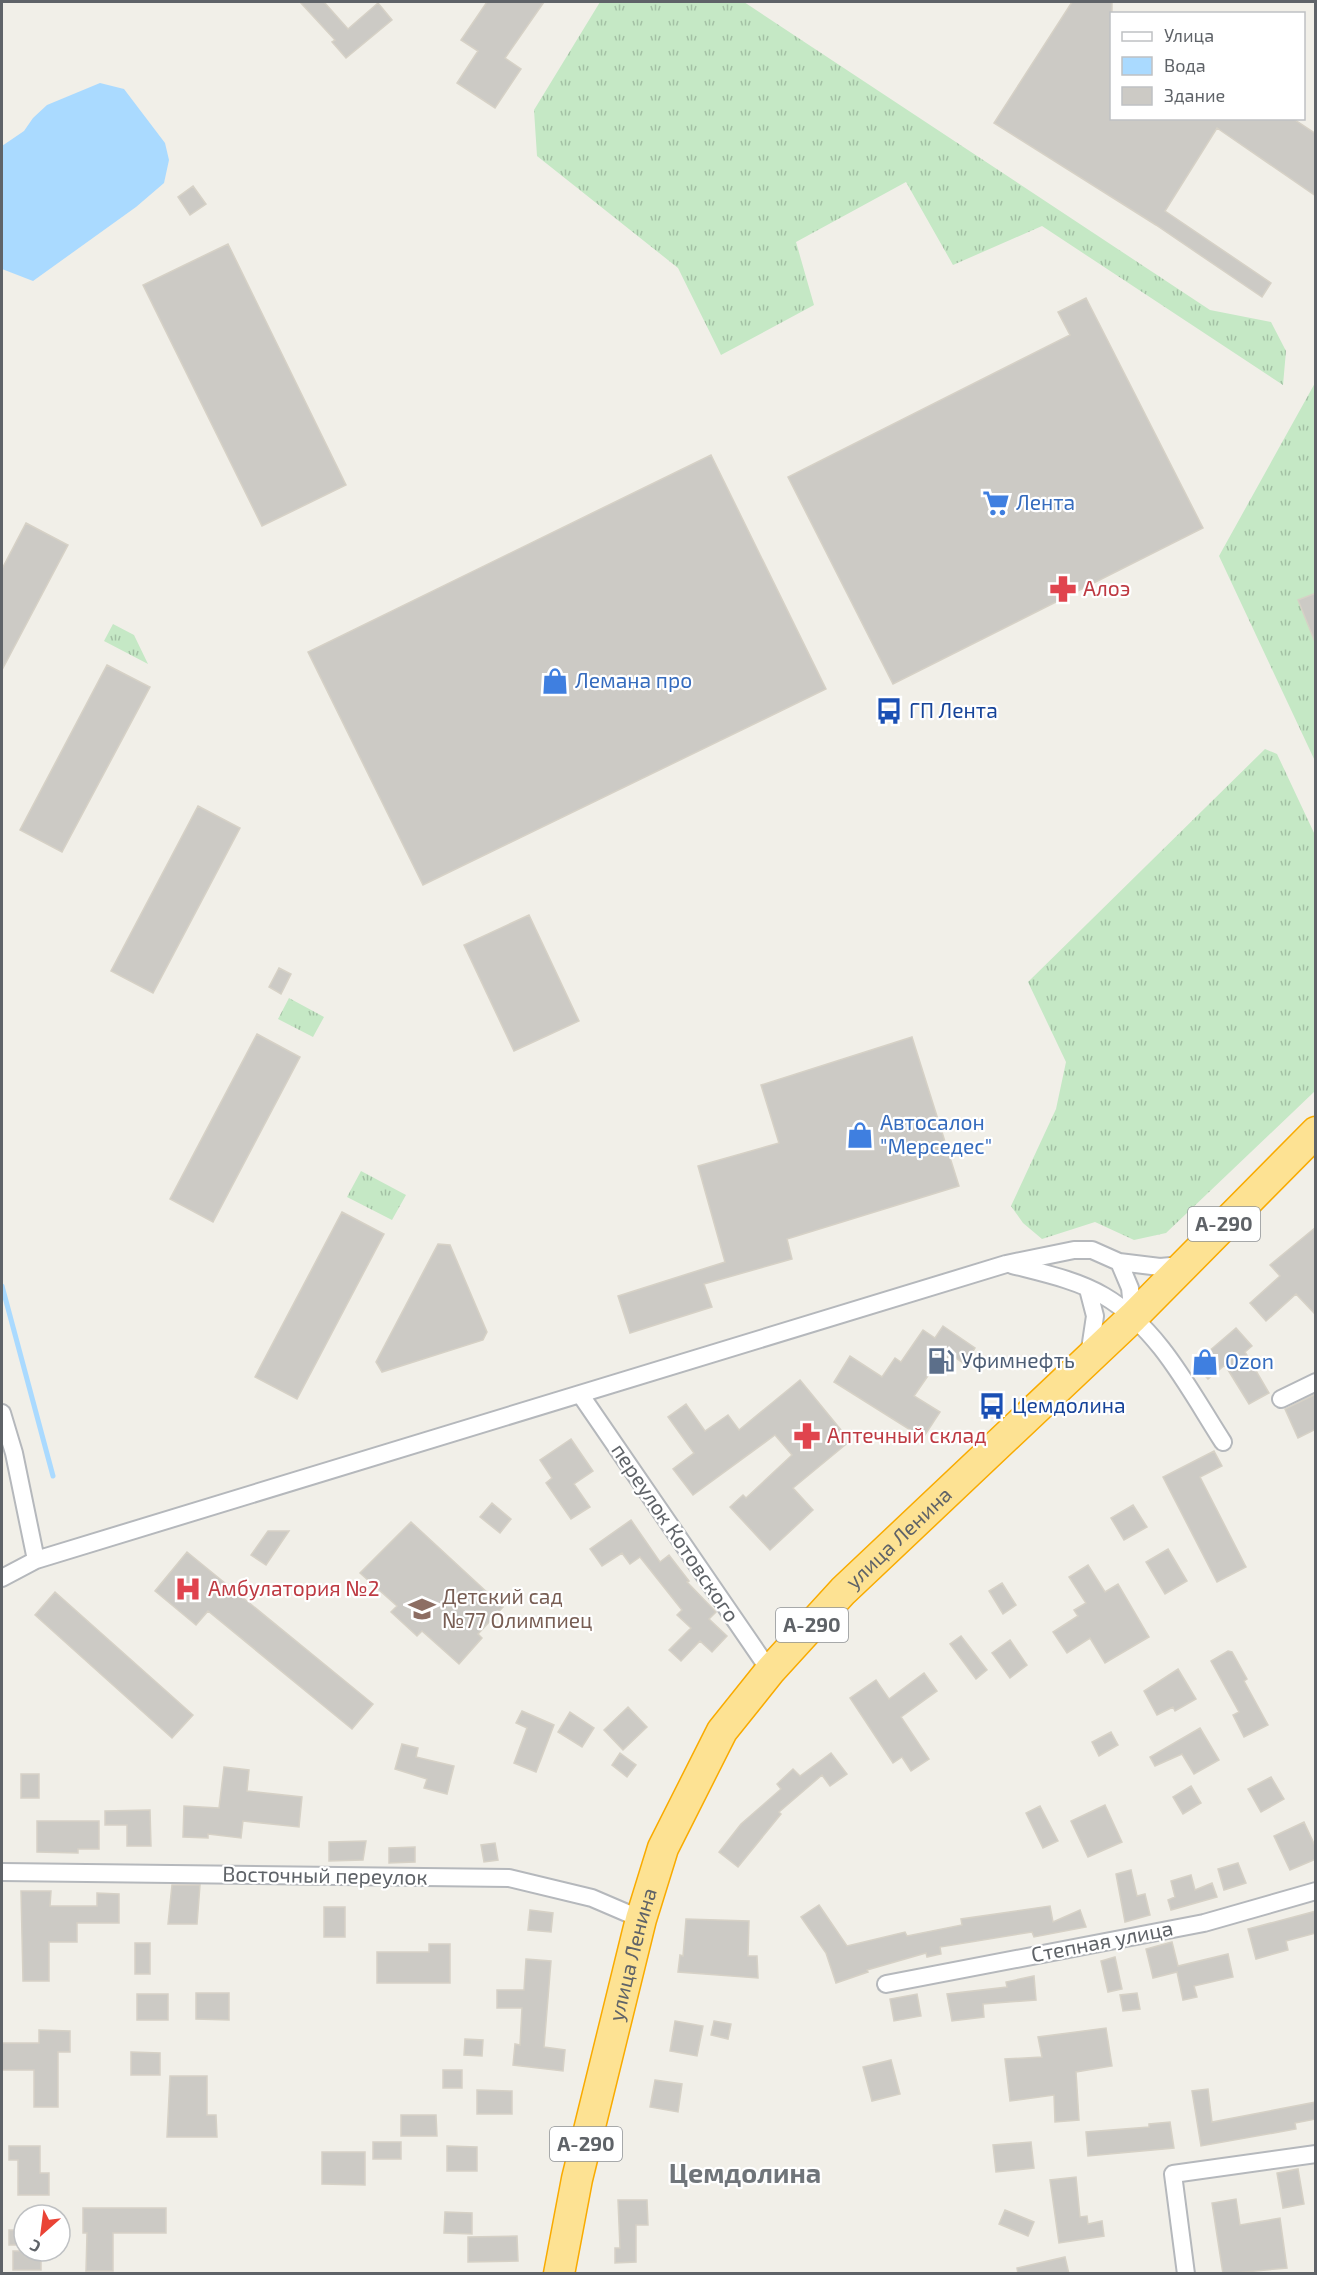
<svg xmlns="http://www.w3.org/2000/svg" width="1317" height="2275" font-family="'Exo 2',sans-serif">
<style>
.grass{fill:url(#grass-tufts)}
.water{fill:#aadaff}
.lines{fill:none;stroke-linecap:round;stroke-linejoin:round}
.stream{stroke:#aadaff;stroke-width:5}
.building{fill:#cccac5;stroke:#d6d1c6;stroke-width:1.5}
.street-casing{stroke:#b5b8bc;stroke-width:20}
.highway-casing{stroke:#f9ab00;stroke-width:33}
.street{stroke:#fff;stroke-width:16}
.highway{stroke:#fde293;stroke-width:30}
.labels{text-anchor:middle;stroke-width:4.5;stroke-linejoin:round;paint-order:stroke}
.shield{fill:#fff;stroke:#8f9295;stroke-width:1.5}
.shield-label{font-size:20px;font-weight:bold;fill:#5f6368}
.shop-label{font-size:21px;fill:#366cbe;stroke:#fff;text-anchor:start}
.health-label{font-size:21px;fill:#be3a42;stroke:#fff;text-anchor:start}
.transit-label{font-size:21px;fill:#164399;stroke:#fff;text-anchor:start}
.service-label{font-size:21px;fill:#4e5e75;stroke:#fff;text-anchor:start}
.street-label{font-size:21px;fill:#5f6368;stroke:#fff}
.education-label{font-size:21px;fill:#785e54;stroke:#fff;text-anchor:start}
.district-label{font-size:27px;font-weight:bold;fill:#70757a;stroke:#fff}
</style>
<defs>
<pattern id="grass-tufts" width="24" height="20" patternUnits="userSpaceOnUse" patternTransform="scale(1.5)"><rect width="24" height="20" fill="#c5e8c5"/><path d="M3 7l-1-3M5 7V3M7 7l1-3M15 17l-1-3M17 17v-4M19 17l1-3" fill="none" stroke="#a3c0a4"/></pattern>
</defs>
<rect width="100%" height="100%" fill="#f1efe8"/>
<path class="grass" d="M600 2H744L1210 310 1271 322 1286 351 1283 385 1042 226 953 265 906 182 796 242 814 305 721 355 678 268 537 156 534 110Z
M1315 383V761L1219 556Z
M113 624 134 635 148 664 104 641Z
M1265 749 1277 754 1315 835V1091L1166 1233 1134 1240 1095 1222 1042 1239 1023 1223 1011 1206 1056 1109 1066 1062 1028 982Z
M289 998 324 1017 313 1037 278 1019Z
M361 1171 406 1195 392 1220 347 1197Z"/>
<path class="water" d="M100 83 124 89 165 143 169 160 164 183 136 207 33 281 2 269V146L24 131 33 118 47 105Z"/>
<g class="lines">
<path class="stream" d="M2 1286 53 1476"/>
</g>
<path class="building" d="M300 2H324L348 29 378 3 392 20 346 58 332 42 335 40Z
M487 2H544L505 58 521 69 495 108 457 83 478 51 461 40Z
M1072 2H1112L1111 118H1292L1316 134V196L1217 128 1165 211 1271 283 1262 297 1156 225 994 123Z
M193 186 206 204 190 215 178 197Z
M228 244 346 485 262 526 143 285Z
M1086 298 1203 528 893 684 788 477 1070 335 1058 312Z
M711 455 826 689 423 885 308 652Z
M26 523 68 545 2 670V569Z
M1316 593V642H1315L1298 600Z
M107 665 150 687 62 852 20 830Z
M198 806 240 828 153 993 111 971Z
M529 915 579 1021 514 1051 464 945Z
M279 968 291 974 281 994 269 987Z
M257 1034 300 1057 213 1222 170 1199Z
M912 1037 959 1186 787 1239 792 1259 704 1284 712 1307 630 1333 618 1296 725 1262 698 1166 779 1143 761 1085Z
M342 1212 384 1234 297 1399 255 1377Z
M1316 1227V1315L1296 1294 1266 1321 1250 1303 1280 1276 1270 1265Z
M438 1244 450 1245 487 1332 483 1340 382 1372 376 1362Z
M943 1326 975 1348 965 1364 951 1355 942 1368 936 1364 914 1396 940 1412 923 1438 834 1382 850 1356 882 1377 895 1358 901 1362 923 1330 935 1338Z
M1236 1328 1252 1346 1245 1352 1269 1393 1249 1404 1225 1365 1208 1379 1194 1364Z
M800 1380 850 1441 793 1488 813 1510 770 1550 730 1507 743 1495 746 1498 792 1455 775 1435 693 1495 673 1469 694 1453 668 1417 686 1404 705 1431 728 1415 739 1430Z
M1316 1394V1429L1298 1438 1285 1409Z
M571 1439 593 1471 574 1484 590 1507 571 1519 546 1483 552 1478 540 1460Z
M1214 1451 1222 1466 1200 1477 1246 1567 1217 1582 1163 1477Z
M492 1503 511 1519 500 1533 480 1517Z
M1133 1505 1147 1527 1124 1540 1111 1518Z
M631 1520 660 1562 669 1555 689 1581 687 1582 716 1612 709 1619 727 1636 712 1652 700 1641 681 1661 669 1650 691 1628 677 1615 682 1610 640 1557 630 1564 622 1553 602 1566 590 1549Z
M411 1522 503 1607 478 1634 482 1638 459 1664 422 1631 417 1636 391 1612 397 1606 360 1573Z
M268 1531H289L266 1565 251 1555Z
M1168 1549 1187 1581 1165 1594 1146 1562Z
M187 1552 373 1704 352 1729 208 1611 196 1625 155 1591Z
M1088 1565 1105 1592 1118 1584 1149 1637 1105 1663 1090 1638 1067 1653 1053 1632 1078 1616 1074 1610 1086 1603 1069 1577Z
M1002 1583 1016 1605 1003 1614 989 1591Z
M55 1592 193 1715 172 1738 35 1615Z
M961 1636 987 1670 976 1679 950 1644Z
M1010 1640 1027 1665 1010 1678 992 1653Z
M1228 1651 1232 1652 1247 1679 1244 1681 1268 1725 1244 1737 1233 1715 1239 1712 1211 1661Z
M1178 1669 1196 1699 1175 1711 1173 1707 1157 1715 1144 1691Z
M924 1673 937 1691 901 1717 929 1759 911 1771 902 1757 893 1763 850 1698 876 1680 889 1699Z
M628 1707 647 1727 623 1750 604 1730Z
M522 1711 554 1725 536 1772 514 1763 527 1728 516 1723Z
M570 1712 594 1728 582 1747 558 1732Z
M1200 1728 1219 1760 1194 1774 1182 1754 1155 1766 1150 1757Z
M1111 1732 1118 1745 1099 1756 1092 1742Z
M402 1744 418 1748 416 1757 454 1766 447 1794 424 1788 427 1779 395 1769Z
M620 1753 636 1765 627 1777 612 1765Z
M831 1753 847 1774 830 1786 822 1775 779 1812 781 1814 738 1867 719 1852 741 1824 781 1789 777 1784 793 1769 800 1776Z
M224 1767 249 1770 247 1791 302 1797 299 1827 243 1821 241 1838 208 1834V1838L183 1837 184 1806 219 1808Z
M21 1774H39V1798H21Z
M1271 1777 1284 1799 1261 1812 1248 1789Z
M1191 1786 1201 1803 1183 1814 1173 1797Z
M1105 1805 1122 1842 1088 1857 1071 1821Z
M1040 1806 1058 1841 1043 1848 1026 1813Z
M150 1810 151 1846H127V1825H105V1811Z
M37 1821H99V1849H78V1853L37 1852Z
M1304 1822 1316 1848V1859L1290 1870 1274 1836Z
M366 1841 363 1860 329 1861V1842Z
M495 1843 498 1860 484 1862 481 1845Z
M415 1847V1862L389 1863V1848Z
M1238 1863 1246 1883 1224 1890 1218 1869Z
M1131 1870 1137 1896 1145 1894 1150 1915 1125 1922 1116 1874Z
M1191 1875 1195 1890 1212 1883 1217 1897 1171 1910 1168 1900 1175 1897 1171 1881Z
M172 1885H200L197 1924H168Z
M21 1891H51L50 1906H97V1893L119 1894V1923H77V1942H49V1981H23Z
M819 1905 847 1946 905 1932 907 1936 962 1925 961 1919 1050 1906 1053 1922 1080 1910 1086 1927 1034 1937 1032 1932 940 1947 941 1954 927 1957 926 1953 867 1970 868 1972 836 1983 826 1953 801 1917Z
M324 1907H345V1937H324Z
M530 1910 553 1913 551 1932 528 1930Z
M1316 1911V1933L1286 1941 1288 1950 1256 1959 1248 1929Z
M686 1919 749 1921 748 1956H757L758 1978 678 1972 680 1955 683 1956Z
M1172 1942 1178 1966 1228 1954 1233 1977 1194 1986 1197 1997 1183 2000 1177 1972 1153 1978 1146 1949Z
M135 1943H150V1974H135Z
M429 1944H450V1983H377V1952H429Z
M1115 1957 1122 1989 1108 1992 1101 1961Z
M526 1959 551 1961 544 2047 565 2050 563 2071 513 2065 515 2044 520 2045 522 2008H497V1990H524Z
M1034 1976 1036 2000 983 2004 984 2017 952 2021 947 1994 1007 1987 1006 1982Z
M196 1993H229V2020L196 2019Z
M1137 1993 1140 2009 1123 2011 1120 1995Z
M137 1994H168V2020H137Z
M917 1994 921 2016 894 2021 890 1999Z
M675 2021 703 2026 697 2056 670 2051Z
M714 2021 731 2024 728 2039 711 2035Z
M1106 2028 1112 2066 1076 2072 1079 2120 1055 2122 1054 2095 1010 2101 1005 2059 1042 2057 1038 2037Z
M39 2030 70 2031V2052H58V2107H34V2070H2V2043H39Z
M465 2039 483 2040 482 2056 464 2055Z
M131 2052 160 2053V2075H131Z
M891 2060 900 2094 872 2101 863 2067Z
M443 2070H462V2088H443Z
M170 2076H207V2115H216L217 2137H167Z
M655 2080 682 2084 678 2112 650 2107Z
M1208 2089 1212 2122 1316 2102V2119L1295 2123 1296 2129 1201 2146 1192 2091Z
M477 2090 512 2091V2114H477Z
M401 2115H436L437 2136H401Z
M1170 2122 1174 2148 1088 2156 1086 2132 1149 2127V2124Z
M373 2142H401V2159H373Z
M1031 2142 1034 2168 996 2172 993 2145Z
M9 2146H40V2173H49V2195H18V2160H9Z
M447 2146 477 2147V2171H447Z
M322 2152H365V2185L322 2184Z
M1298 2169 1304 2204 1283 2208 1277 2173Z
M1076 2177 1080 2217 1087 2216 1088 2224 1102 2221 1104 2236 1059 2243 1050 2180Z
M1236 2199 1240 2225 1280 2218 1287 2268 1223 2274 1212 2203Z
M618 2200H647L648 2225H636V2262L615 2263V2248H620Z
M83 2208H166V2233H113V2271H86L87 2233H83Z
M1005 2210 1034 2222 1028 2236 999 2224Z
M445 2212 472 2213V2234L444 2233Z
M9 2230H24V2245H9Z
M517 2236 518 2261 468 2262V2237Z
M13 2251H41V2270H13Z
M1065 2257 1069 2274H1018L1017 2268Z"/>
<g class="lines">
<defs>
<path id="street" d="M1119 1262 1160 1267 1182 1265
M1012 1265C1043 1273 1077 1280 1104 1296 1159 1328 1190 1391 1223 1442
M1088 1289 1095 1316 1089 1356
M580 1394 770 1671
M1281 1399 1316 1382
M2 1413 14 1453 36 1560
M2 1578 36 1560 1006 1264 1074 1250H1092L1119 1262 1130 1288 1133 1317
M2 1872 509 1878 592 1898 641 1919
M886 1984 1204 1923 1316 1891
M1186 2274 1173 2174 1316 2154"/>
<g id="highway">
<path id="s1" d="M559 2274 577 2179 641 1919 663 1848 722 1731 770 1671 843 1591 1133 1317 1316 1132"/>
</g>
</defs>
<use href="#street" class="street-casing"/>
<use href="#highway" class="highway-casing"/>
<use href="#street" class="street"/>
<use href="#highway" class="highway"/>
</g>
<defs>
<symbol id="supermarket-bare" viewBox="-9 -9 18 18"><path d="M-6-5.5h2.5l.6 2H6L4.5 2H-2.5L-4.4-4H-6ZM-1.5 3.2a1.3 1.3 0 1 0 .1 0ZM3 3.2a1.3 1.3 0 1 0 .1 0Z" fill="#3f7fe0" stroke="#fff" stroke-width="2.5" paint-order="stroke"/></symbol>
<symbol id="pharmacy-bare" viewBox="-9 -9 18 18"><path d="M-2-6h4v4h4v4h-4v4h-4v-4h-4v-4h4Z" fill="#e0444e" stroke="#fff" stroke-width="2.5" paint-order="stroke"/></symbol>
<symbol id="shop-bare" viewBox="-9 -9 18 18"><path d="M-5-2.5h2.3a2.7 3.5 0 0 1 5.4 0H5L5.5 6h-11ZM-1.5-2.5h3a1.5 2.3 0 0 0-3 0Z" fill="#3f7fe0" stroke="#fff" stroke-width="2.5" paint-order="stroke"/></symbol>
<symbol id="bus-bare" viewBox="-9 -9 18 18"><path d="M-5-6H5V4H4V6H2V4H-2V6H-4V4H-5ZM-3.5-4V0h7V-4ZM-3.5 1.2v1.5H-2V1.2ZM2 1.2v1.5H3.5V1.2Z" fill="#1a4fb4" stroke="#fff" stroke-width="2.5" paint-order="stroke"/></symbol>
<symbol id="fuel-bare" viewBox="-9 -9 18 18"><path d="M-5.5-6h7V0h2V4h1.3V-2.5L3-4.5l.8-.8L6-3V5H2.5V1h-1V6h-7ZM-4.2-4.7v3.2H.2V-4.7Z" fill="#5c6f8a" stroke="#fff" stroke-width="2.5" paint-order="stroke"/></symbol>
<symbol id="hospital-bare" viewBox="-9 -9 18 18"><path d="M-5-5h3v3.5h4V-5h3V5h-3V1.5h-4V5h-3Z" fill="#e0444e" stroke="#fff" stroke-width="2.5" paint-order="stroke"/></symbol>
<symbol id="school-bare" viewBox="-9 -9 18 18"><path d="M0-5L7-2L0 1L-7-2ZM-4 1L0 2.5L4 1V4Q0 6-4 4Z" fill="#8d6e63" stroke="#fff" stroke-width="2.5" paint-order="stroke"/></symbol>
</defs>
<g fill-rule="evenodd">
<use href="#supermarket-bare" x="977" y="484" width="38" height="38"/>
<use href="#pharmacy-bare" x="1044" y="570" width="38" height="38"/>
<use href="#shop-bare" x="536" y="662" width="38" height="38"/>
<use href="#bus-bare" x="870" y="692" width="38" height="38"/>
<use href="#shop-bare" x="841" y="1116" width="38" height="38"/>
<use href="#fuel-bare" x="922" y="1342" width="38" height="38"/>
<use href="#shop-bare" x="1186" y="1343" width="38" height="38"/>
<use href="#bus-bare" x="973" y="1387" width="38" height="38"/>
<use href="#pharmacy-bare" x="788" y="1417" width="38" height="38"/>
<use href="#hospital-bare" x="169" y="1570" width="38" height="38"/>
<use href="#school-bare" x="403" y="1590" width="38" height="38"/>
</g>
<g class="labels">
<g class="shield">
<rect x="1188" y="1207" width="72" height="34" rx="4.5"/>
<rect x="776" y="1608" width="72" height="34" rx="4.5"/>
<rect x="550" y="2127" width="72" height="34" rx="4.5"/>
</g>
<g class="shield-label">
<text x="1224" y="1231">А-290</text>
<text x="812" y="1632">А-290</text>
<text x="586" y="2151">А-290</text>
</g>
<g class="shop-label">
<text x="1016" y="510">Лента</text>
<text x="575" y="688">Лемана про</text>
<text x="880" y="1130">Автосалон<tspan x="880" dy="24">"Мерседес"</tspan></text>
<text x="1225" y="1369">Ozon</text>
</g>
<g class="health-label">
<text x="1083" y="596">Алоэ</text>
<text x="827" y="1443">Аптечный склад</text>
<text x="208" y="1596">Амбулатория №2</text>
</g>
<g class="transit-label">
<text x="909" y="718">ГП Лента</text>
<text x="1012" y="1413">Цемдолина</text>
</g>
<g class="service-label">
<text x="961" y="1368">Уфимнефть</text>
</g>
<g class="street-label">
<text transform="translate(675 1533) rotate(56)" y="7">переулок Котовского</text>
<text dy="7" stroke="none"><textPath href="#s1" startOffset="832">улица Ленина</textPath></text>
<text transform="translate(325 1876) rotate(1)" y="7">Восточный переулок</text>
<text transform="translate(1102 1942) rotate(-11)" y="7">Степная улица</text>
<text dy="7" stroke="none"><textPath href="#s1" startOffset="328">улица Ленина</textPath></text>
</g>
<g class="education-label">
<text x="442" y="1604">Детский сад<tspan x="442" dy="24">№77 Олимпиец</tspan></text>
</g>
<g class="district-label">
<text x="745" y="2183">Цемдолина</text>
</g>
</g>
<rect width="1317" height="2275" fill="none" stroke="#5f6368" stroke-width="6"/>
<rect x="1110" y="12" width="195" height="108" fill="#ffffff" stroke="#bfc1c3" stroke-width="1.5"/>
<rect x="1122" y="32" width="30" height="9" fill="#ffffff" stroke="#bfc1c3" stroke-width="1.5"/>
<text x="1164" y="42" font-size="18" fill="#5f6368">Улица</text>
<rect x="1122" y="57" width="30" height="18" fill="#aadaff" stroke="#bfc1c3" stroke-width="1.5"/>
<text x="1164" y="72" font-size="18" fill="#5f6368">Вода</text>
<rect x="1122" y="87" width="30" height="18" fill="#cccac5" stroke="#bfc1c3" stroke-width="1.5"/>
<text x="1164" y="102" font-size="18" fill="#5f6368">Здание</text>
<g transform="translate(42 2233) rotate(208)"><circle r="28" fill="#ffffff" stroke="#bfc1c3" stroke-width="1.5"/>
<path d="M0-4.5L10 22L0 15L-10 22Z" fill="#ea4335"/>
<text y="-9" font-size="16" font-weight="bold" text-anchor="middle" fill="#5f6368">С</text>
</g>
</svg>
